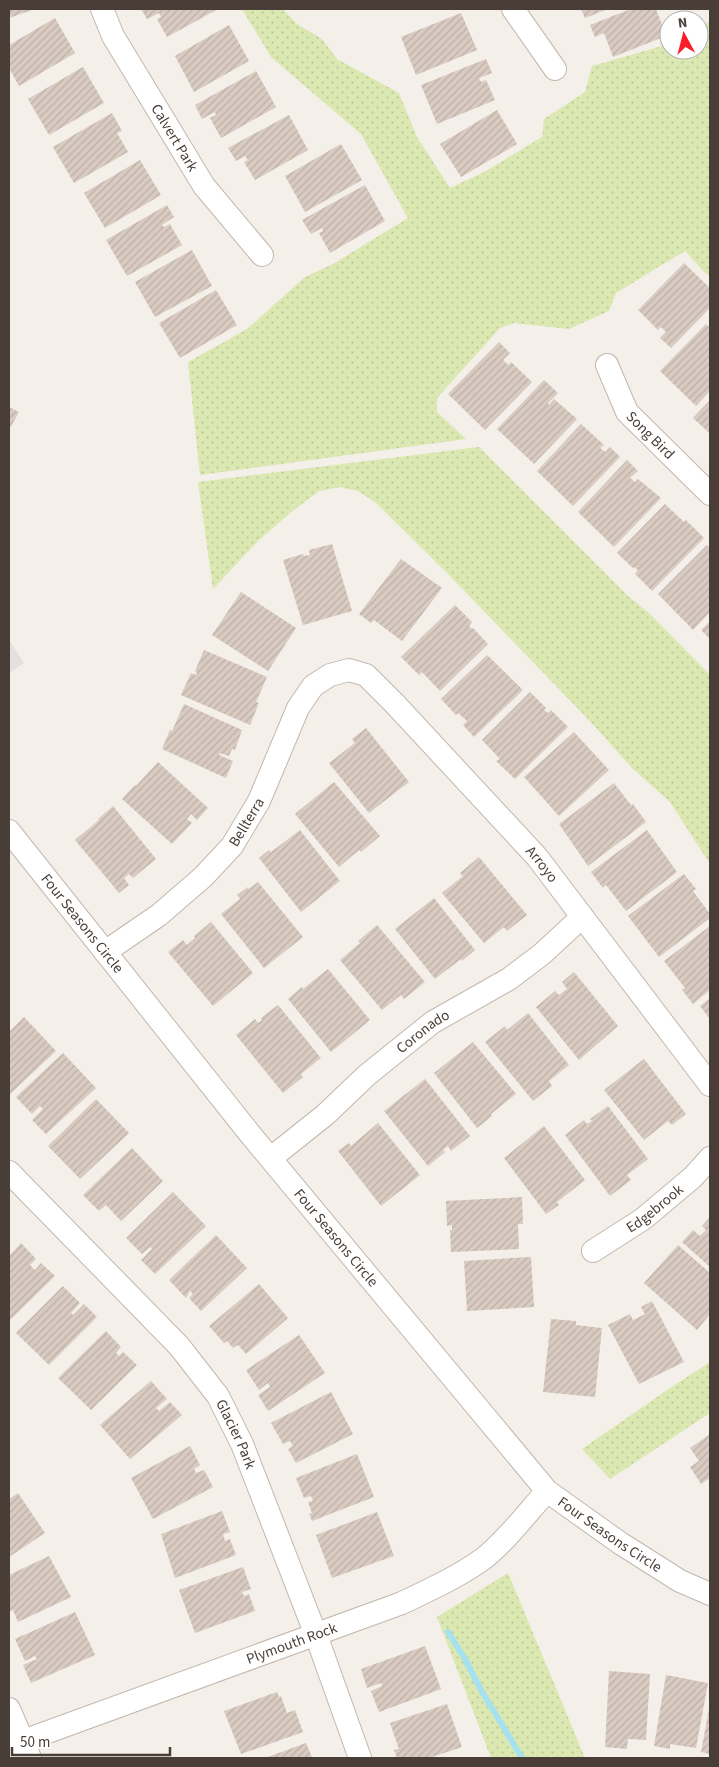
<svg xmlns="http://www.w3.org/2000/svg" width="719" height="1767" font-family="'Source Sans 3',sans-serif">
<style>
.grass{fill:url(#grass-dots)}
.parking{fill:#e3e0dd}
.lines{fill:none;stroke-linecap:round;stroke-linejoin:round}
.stream{stroke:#a6e1f0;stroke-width:6}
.building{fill:url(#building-hatch)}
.street-casing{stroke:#c3b7ae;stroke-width:24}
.street{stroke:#fff;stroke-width:22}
.labels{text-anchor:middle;stroke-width:4;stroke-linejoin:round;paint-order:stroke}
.street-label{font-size:15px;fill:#483e37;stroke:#fff}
</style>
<defs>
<pattern id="grass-dots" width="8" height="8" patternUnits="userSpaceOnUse" patternTransform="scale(1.25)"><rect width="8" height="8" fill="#dbe8b2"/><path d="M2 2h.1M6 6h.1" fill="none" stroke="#bdc89a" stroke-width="1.8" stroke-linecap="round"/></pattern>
<pattern id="building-hatch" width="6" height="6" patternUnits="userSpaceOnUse" patternTransform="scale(1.25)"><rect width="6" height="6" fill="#d9cbc1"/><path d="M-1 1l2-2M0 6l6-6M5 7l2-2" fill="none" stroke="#bcafa6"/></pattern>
</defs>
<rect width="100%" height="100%" fill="#f4efe9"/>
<path class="grass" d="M242 9H283L297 24 322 39 337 59 399 93 417 137 450 188 486 171 542 137 544 119 585 92 592 66 669 44V50H699V29L710 21V276L705 273 685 251 616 293 609 311 569 329 514 323 500 328 437 398V412L466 439 200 475 188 362 247 329 305 277 333 264 408 218 361 134 271 57Z
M479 447 627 595 650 614 710 675V864L670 802 632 768 587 718 447 573 376 503 358 491 340 487 319 491 290 513 257 542 213 589 198 482Z
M710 1362V1413L610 1479 582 1449 670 1388Z
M508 1573 585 1758H491L437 1617Z"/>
<path class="parking" d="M9 640 24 663 9 673Z"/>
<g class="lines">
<path class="stream" d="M448 1632 465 1659 481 1690 522 1758"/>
</g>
<path class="building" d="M9 9H35L9 18Z
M141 9H218L167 37 157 19 161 17 159 13 147 19Z
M581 9H608L585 18Z
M631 9H656L666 36 613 57 604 33 595 37 590 25Z
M461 13 477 50 416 75 401 37Z
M55 18 75 53 19 86 9 68V45Z
M229 25 249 61 194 92 175 56Z
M486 59 492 73 479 78 481 82 486 80 495 100 437 124 421 85Z
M83 67 104 103 49 135 28 99Z
M256 71 276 107 221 138 210 118 216 115 215 112 202 119 195 105Z
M497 110 517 144 461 177 440 144Z
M112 113 122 131 117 133 128 152 74 183 53 147Z
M289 115 308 150 255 180 244 162 248 160 245 156 236 161 228 148Z
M341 144 362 180 305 212 285 176Z
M140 160 161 195 105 228 84 193Z
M365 185 385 221 330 253 319 233 323 231 322 228 311 234 302 220Z
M167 205 174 217 162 225 164 227 170 224 182 245 127 276 106 240Z
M192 250 212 286 155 317 135 282Z
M684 263 710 288V308L671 348 660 338 666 332 661 327 658 330 638 310Z
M216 290 237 325 180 358 159 323Z
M706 324 710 328V391L696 406 660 371Z
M499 342 510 353 503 360 508 365 511 362 532 382 485 430 448 394Z
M544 380 558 393 548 403 549 405 554 399 577 419 534 464 497 429Z
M710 400V431L708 432 693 418Z
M9 407 19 412 9 430Z
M581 424 604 445 600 448 605 452 610 447 620 457 573 506 537 471Z
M627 460 638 471 630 478 635 482 638 479 661 498 614 547 578 512Z
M665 504 684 522 686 520 704 538 652 591 635 574 638 570 634 567 633 568 617 553Z
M332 544 352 611 303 625 283 560 303 554 304 556 310 555 309 550Z
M707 545 710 548V612L693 630 658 594Z
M401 559 442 588 402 641 374 620 371 623 359 614Z
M241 592 296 628 268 671 212 635Z
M455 605 472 622 469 626 472 629 473 628 488 644 440 691 422 672 419 675 401 657Z
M710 621V639L701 630Z
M204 650 267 677 256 702 259 703 250 725 181 695 191 673 196 675 197 672 195 671Z
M487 655 523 690 474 737 463 725 467 721 458 713 456 715 441 699Z
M530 692 546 708 544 710 548 713 551 710 568 727 515 779 496 761 500 759 482 740Z
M184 704 242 730 235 750 232 749 229 756 220 753 219 755 233 761 226 778 162 749 170 730 172 731Z
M366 728 409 782 369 813 329 763 355 743 352 739Z
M574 732 609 770 559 816 524 777Z
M158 762 208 808 197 820 191 814 187 819 192 823 172 844 122 799 135 785 136 786Z
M334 782 380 836 361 852 359 850 339 867 295 814Z
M614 783 631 805 633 804 646 822 588 866 559 824Z
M113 806 156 859 133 878 129 874 124 878 129 885 119 893 75 840 99 820 98 819Z
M300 830 340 881 301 912 259 858 269 850 271 852Z
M647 830 677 872 626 911 606 885 603 888 591 872Z
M479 857 527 915 507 931 504 927 484 943 442 893 463 876 460 873Z
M684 874 696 889 693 891 710 914V918L659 957 628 916Z
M258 882 303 937 264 968 221 914 240 899 237 895 248 887 249 889Z
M434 898 475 950 462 961 461 959 435 979 395 929Z
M211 922 253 973 213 1006 168 952 183 940 187 945 195 938 194 936Z
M377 925 425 982 404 999 401 995 382 1010 340 960 360 943 358 941Z
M710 926V990L693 1004 682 990 685 988 664 961Z
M328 969 370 1020 331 1052 288 999 302 987 303 989Z
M574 972 618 1026 579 1060 536 1007 555 991 559 995 567 989 562 982Z
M710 998V1019L700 1006Z
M278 1005 321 1058 301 1074 303 1077 283 1093 236 1035 255 1019 258 1023 262 1020 261 1018Z
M528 1013 569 1065 549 1081 552 1086 533 1101 485 1042 505 1026 507 1030Z
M24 1017 56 1051 9 1095V1032Z
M473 1042 516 1094 491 1114 492 1116 477 1128 434 1073Z
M63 1053 96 1088 46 1134 32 1120 43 1109 40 1106 32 1114 16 1097Z
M644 1059 686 1114 672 1125 668 1121 644 1140 604 1090Z
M425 1079 470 1136 451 1151 448 1146 443 1150 445 1152 428 1166 384 1111Z
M96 1099 129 1133 80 1179 48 1146Z
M608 1106 648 1159 627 1175 631 1180 610 1196 565 1135 584 1120 587 1124 592 1121 590 1119Z
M378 1123 420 1175 381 1206 338 1151 349 1143 351 1146Z
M544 1126 585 1180 557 1202 559 1205 546 1214 504 1158Z
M132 1148 163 1181 121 1221 106 1205 99 1211 83 1195Z
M173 1192 206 1226 155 1274 141 1260 152 1249 150 1247 142 1254 126 1238Z
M522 1197 523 1224H518L519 1249 451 1252 450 1230H452V1225L447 1226 446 1201Z
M710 1217V1267L682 1242 693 1230 700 1236 706 1230 702 1226Z
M216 1235 247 1268 201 1311 189 1298 193 1294 190 1291 186 1298 169 1280Z
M21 1243 36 1259 30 1265 35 1270 41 1263 55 1276 9 1321V1256Z
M678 1245 710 1273V1314L697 1330 644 1283Z
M531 1257 534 1307 467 1311 464 1261Z
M259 1284 288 1318 246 1354 238 1345 233 1348 227 1341 224 1343 209 1326Z
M63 1286 80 1303 71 1313 73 1315 84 1304 97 1317 49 1365 16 1333Z
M652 1301 684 1362 639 1384 608 1325 630 1314 633 1320 645 1314 641 1307Z
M551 1319 576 1321V1325L602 1328 595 1397 543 1392Z
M106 1331 121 1347 116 1353 119 1356 123 1352 137 1365 91 1410 58 1378Z
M299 1335 325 1373 268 1411 258 1395 270 1387 268 1383 259 1390 246 1370Z
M151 1381 167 1399 156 1408 159 1411 170 1402 182 1415 130 1459 100 1425Z
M331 1392 353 1434 296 1463 288 1449 293 1446 290 1441 283 1444 271 1423Z
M710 1434V1478L701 1484 690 1467 699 1461 690 1448Z
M190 1446 200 1465 194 1469 196 1473 204 1470 213 1487 153 1519 131 1478Z
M357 1454 374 1497 312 1521 309 1514 312 1513 308 1502 313 1501 311 1496 304 1498 296 1478Z
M18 1493 45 1533 9 1557V1499Z
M222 1511 230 1532 223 1534 225 1541 230 1539 236 1555 175 1578 161 1534Z
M377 1512 394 1556 332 1578 316 1535Z
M49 1556 71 1597 18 1622 13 1610 9 1612V1575Z
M243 1567 251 1589 242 1592 244 1596 249 1594 255 1611 195 1633 179 1590Z
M75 1612 95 1655 31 1683 23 1665 37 1659 35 1656 25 1661 15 1639Z
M425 1646 441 1689 379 1712 371 1691 382 1686 381 1683 367 1688 361 1669Z
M609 1671 650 1674 646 1740 628 1739 627 1749 605 1747Z
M666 1675 708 1683 696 1748 670 1744V1749L654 1746Z
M277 1692 279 1697 281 1696 287 1713 295 1710 303 1732 241 1754 224 1711Z
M447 1704 462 1747 429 1758H397L394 1750 399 1749 390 1723Z
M709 1709H710V1754L701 1752Z
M306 1743 312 1757 266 1758H265Z"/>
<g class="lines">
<defs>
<g id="street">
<path id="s1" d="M102 9 113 36 204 186 262 255"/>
<path d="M513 9 555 69"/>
<path id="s2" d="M607 365 627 412 710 494"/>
<path id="s3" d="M9 831 250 1134 547 1491 620 1543 680 1581 710 1594"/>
<path id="s4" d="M105 952 159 915 203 877 232 846 259 801 298 708 313 686 330 675 349 670 366 675 395 704 537 857 710 1085"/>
<path id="s5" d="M271 1158 325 1115 367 1075 433 1022 509 979 542 954 582 917"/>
<path id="s6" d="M9 1172 179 1346 218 1396 242 1444 316 1635 360 1758"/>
<path id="s7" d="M593 1251 643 1219 693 1177 710 1158"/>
<path d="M9 1709 30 1758"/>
<path id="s8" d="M9 1749 23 1741 402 1603C429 1590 458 1577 483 1559 505 1542 528 1512 547 1491"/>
</g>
</defs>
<use href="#street" class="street-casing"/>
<use href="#street" class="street"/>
</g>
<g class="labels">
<g class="street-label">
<text dy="5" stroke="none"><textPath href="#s1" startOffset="148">Calvert Park</textPath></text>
<text dy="5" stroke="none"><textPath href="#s2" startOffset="84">Song Bird</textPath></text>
<text dy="5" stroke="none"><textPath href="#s4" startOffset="194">Bellterra</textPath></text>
<text dy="5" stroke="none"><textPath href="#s4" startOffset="662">Arroyo</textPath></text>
<text dy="5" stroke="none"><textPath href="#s3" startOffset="118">Four Seasons Circle</textPath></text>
<text dy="5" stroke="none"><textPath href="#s5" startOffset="198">Coronado</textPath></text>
<text dy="5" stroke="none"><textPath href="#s7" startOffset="75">Edgebrook</textPath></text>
<text dy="5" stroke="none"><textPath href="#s3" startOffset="522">Four Seasons Circle</textPath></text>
<text dy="5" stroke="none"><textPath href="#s6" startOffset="349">Glacier Park</textPath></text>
<text dy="5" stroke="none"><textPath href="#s3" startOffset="928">Four Seasons Circle</textPath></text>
<text dy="5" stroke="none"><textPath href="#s8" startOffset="302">Plymouth Rock</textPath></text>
</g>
</g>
<rect width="719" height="1767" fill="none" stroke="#483e37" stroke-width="20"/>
<g transform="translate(684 35) rotate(353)"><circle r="24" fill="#ffffff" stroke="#b6b2af"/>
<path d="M0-4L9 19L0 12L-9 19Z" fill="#f81d28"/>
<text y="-8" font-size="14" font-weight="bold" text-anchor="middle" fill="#483e37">N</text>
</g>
<path d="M12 1747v8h158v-8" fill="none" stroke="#483e37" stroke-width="2.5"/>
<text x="20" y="1747" font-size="15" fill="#483e37" stroke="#ffffff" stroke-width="4" paint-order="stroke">50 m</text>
</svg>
